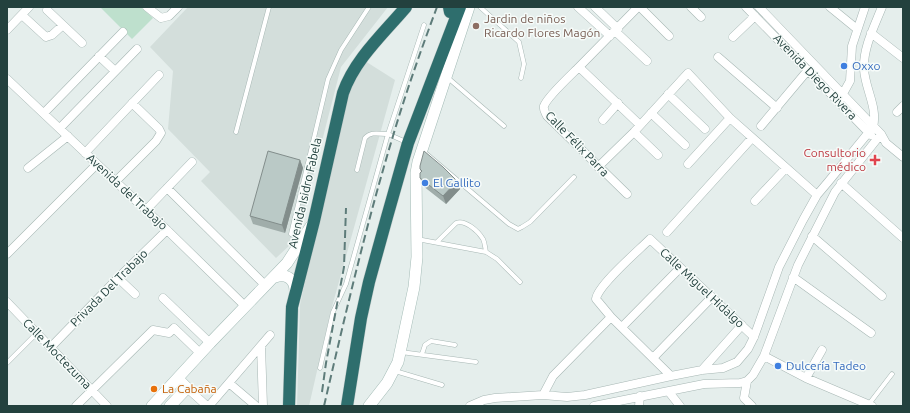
<svg xmlns="http://www.w3.org/2000/svg" width="910" height="413" font-family="Ubuntu,sans-serif">
<style>
.built{fill:#d3dedb}
.green{fill:#bee0cd}
.lines{fill:none;stroke-linecap:round;stroke-linejoin:round}
.lane-casing{stroke:#a7b7b4;stroke-width:5}
.street-casing{stroke:#a7b7b4;stroke-width:9}
.secondary-casing{stroke:#a3bbb6;stroke-width:12}
.highway-casing{stroke:#c1cac9;stroke-width:13}
.lane{stroke:#fff;stroke-width:4}
.street{stroke:#fff;stroke-width:8}
.secondary{stroke:#fff;stroke-width:11}
.highway{stroke:#2e6e6d;stroke-width:12}
.rail{stroke:#5e7c7a;stroke-width:2;stroke-dasharray:8 4;stroke-linecap:butt}
.wall{fill:#a0adaa}
.shaded-wall{fill:#828d8b}
.building{fill:#bac9c6;stroke:#828d8b}
.education-dot{fill:#8d6e63;stroke:#f6fbf9;stroke-width:1.5}
.shop-dot{fill:#3f7fe0;stroke:#f6fbf9;stroke-width:1.5}
.health-dot{fill:#e0444e;stroke:#f6fbf9;stroke-width:1.5}
.food-dot{fill:#e8710a;stroke:#f6fbf9;stroke-width:1.5}
.labels{text-anchor:middle;stroke-width:3;stroke-linejoin:round;paint-order:stroke}
.education-label{font-size:12px;fill:#785e54;stroke:#f6fbf9;text-anchor:start}
.shop-label{font-size:12px;fill:#366cbe;stroke:#f6fbf9;text-anchor:start}
.street-label{font-size:12px;fill:#23413e;stroke:#f6fbf9}
.health-label{font-size:12px;fill:#be3a42;stroke:#f6fbf9;text-anchor:end}
.food-label{font-size:12px;fill:#c56008;stroke:#f6fbf9;text-anchor:start}
</style>
<rect width="100%" height="100%" fill="#e5eeec"/>
<path class="built" d="M188 7H388L341 67 301 223 290 245 276 258 201 181 210 172 168 129 173 71 150 47Z
M365 61 395 80 330 314 309 406H297L300 305 346 89Z"/>
<path class="green" d="M100 7H141L153 18 132 39Z"/>
<g class="lines">
<defs>
<path id="lane" d="M480 7 519 42 524 64 521 78
M448 78 504 126
M236 132 269 7
M406 142 388 134 424 25
M423 151 509 224 518 229 522 227 530 222 574 177
M291 234 328 79 341 50 369 7
M417 239 486 252 497 259 520 282
M437 242 456 223C465 219 478 231 483 239 485 243 485 247 486 252
M401 352 476 362
M422 354 425 345 431 341 455 345
M7 363 37 333
M320 368 333 312 346 284 388 134C379 134 371 131 365 138L357 170
M395 371 442 385
M869 404 892 374"/>
<path id="street" d="M147 7 161 18 169 16 178 7
M578 7 610 36
M595 7 618 29
M640 7 669 36
M691 7 701 17
M746 7 871 135
M759 7 881 134 886 143 903 157
M830 7 857 29
M47 10 82 43
M22 15 46 37 52 35 63 25
M7 30 29 7
M615 31 647 61
M871 33 903 58
M733 37 755 16
M99 56 115 71
M718 57 777 108
M579 67 638 7
M7 79 167 230 245 306
M668 94 705 129
M840 99 850 81 852 46 865 7
M897 112 903 106
M44 113 123 32
M651 113 685 145
M603 120 618 103
M761 126 808 70
M60 128 137 49
M634 132 658 155
M85 153 159 75
M688 164 730 118
M598 167 634 132 688 73 730 118 817 195
M28 168 68 136
M116 181 156 141 161 133 159 129 132 103
M841 183 903 238
M167 188 266 286
M627 194 547 116C545 112 543 110 544 106 547 97 571 75 579 67L640 125
M755 201 786 168
M146 210 192 162
M667 232 752 138
M812 236 882 296
M7 254 97 164
M793 277 871 333
M118 278 135 294
M163 298 210 343
M7 302 107 406
M622 327 680 268
M261 346 263 406
M51 347 118 278 167 230
M764 356 806 378 872 406
M653 358 712 297
M702 370 742 325
M671 376 611 317 596 299C598 285 638 251 650 239L754 337
M806 378 822 350
M747 381 744 398 752 406
M229 383 256 406
M187 388 207 406
M669 392 680 406
M543 395 553 376 611 317
M76 406 153 330 169 333 174 328 200 353
M209 406 270 335
M470 406 484 400 495 398 543 395 567 397 585 395 671 376 702 370 723 368 737 362 748 349 754 337 779 267 803 220 817 195 828 182 873 127C878 107 865 89 864 69 863 48 874 27 882 7
M594 406 704 384 740 383 747 381 753 375 764 356 798 265 835 192 881 134
M639 406 640 396"/>
<path id="secondary" d="M275 277C286 273 295 279 295 291
M152 406 210 343 287 263 311 226
M170 406 187 388 178 379
M369 406 387 383 398 362 414 287 417 257 416 173 418 162 469 7"/>
<path id="highway" d="M449 7 450 12
M289 406 292 307 314 221 343 93C355 59 383 34 406 7
M347 406 361 318 369 282 387 217 408 143 460 7"/>
</defs>
<use href="#lane" class="lane-casing"/>
<use href="#street" class="street-casing"/>
<use href="#secondary" class="secondary-casing"/>
<use href="#highway" class="highway-casing"/>
<use href="#lane" class="lane"/>
<use href="#street" class="street"/>
<use href="#secondary" class="secondary"/>
<use href="#highway" class="highway"/>
<path class="rail" d="M322 392 326 363 344 267 346 208
M324 406C345 316 366 225 393 136 406 92 421 50 437 7"/>
</g>
<path class="wall" d="M300 160 303 168 285 233 253 224 250 216Z
M420 169 460 189 446 204 423 186 420 178 421 172Z"/>
<path class="shaded-wall" d="M300 160 303 168 285 233 282 225Z
M457 181 460 189 446 204 443 196Z"/>
<path class="building" d="M268 151 300 160 282 225 250 216Z
M424 151 443 167 457 181 443 196 420 178V173L422 171 420 169V166Z"/>
<circle class="education-dot" cx="476" cy="26" r="4"/>
<g class="shop-dot">
<circle cx="844" cy="66" r="4"/>
<circle cx="425" cy="183" r="4"/>
<circle cx="778" cy="366" r="4"/>
</g>
<path class="health-dot" d="M873 154h4v4h4v4h-4v4h-4v-4h-4v-4h4z"/>
<circle class="food-dot" cx="154" cy="389" r="4"/>
<g class="labels">
<g class="education-label">
<text x="484" y="23">Jardin de niños<tspan x="484" dy="14">Ricardo Flores Magón</tspan></text>
</g>
<g class="shop-label">
<text x="852" y="70">Oxxo</text>
<text x="433" y="187">El Gallito</text>
<text x="786" y="370">Dulcería Tadeo</text>
</g>
<g class="street-label">
<text transform="translate(815 77) rotate(46)" y="4">Avenida Diego Rivera</text>
<text transform="translate(577 144) rotate(46)" y="4">Calle Félix Parra</text>
<text transform="translate(127 192) rotate(43)" y="4">Avenida del Trabajo</text>
<text transform="translate(305 193) rotate(-77)" y="4">Avenida Isidro Fabela</text>
<text transform="translate(109 288) rotate(-45)" y="4">Privada Del Trabajo</text>
<text transform="translate(702 288) rotate(43)" y="4">Calle Miguel Hidalgo</text>
<text transform="translate(57 354) rotate(46)" y="4">Calle Moctezuma</text>
</g>
<g class="health-label">
<text x="866" y="157">Consultorio<tspan x="866" dy="14">médico</tspan></text>
</g>
<g class="food-label">
<text x="162" y="393">La Cabaña</text>
</g>
</g>
<rect width="910" height="413" fill="none" stroke="#23413e" stroke-width="16"/>
</svg>
